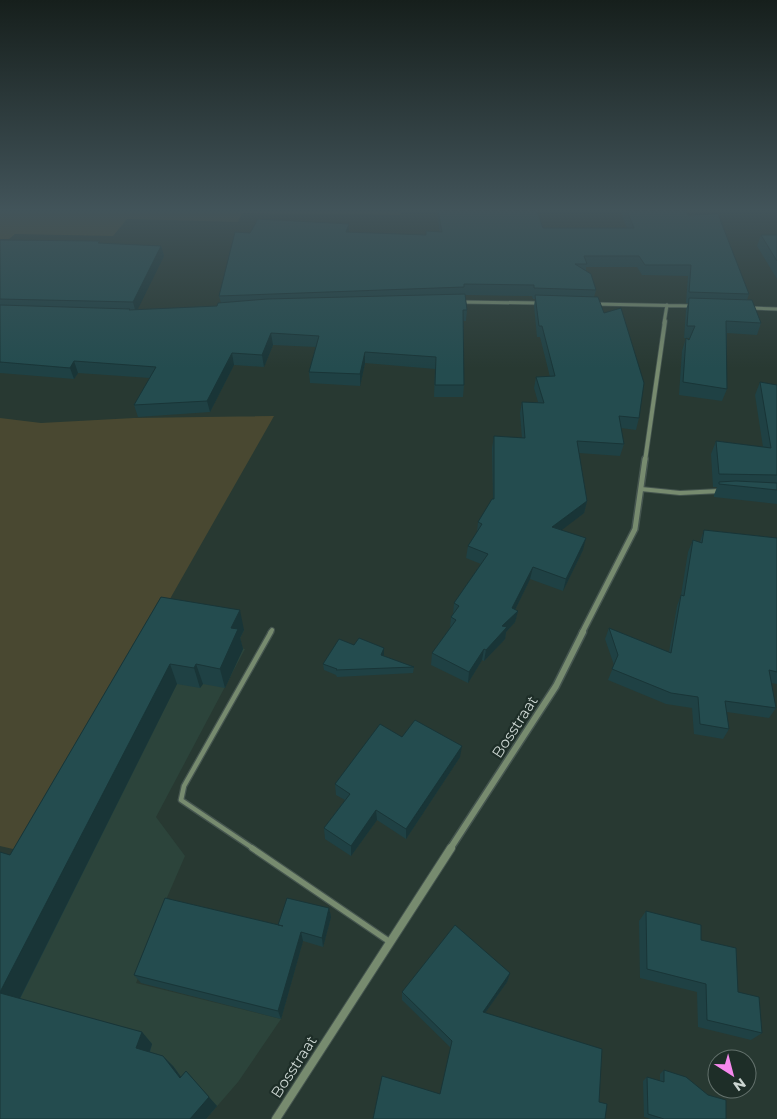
<svg xmlns="http://www.w3.org/2000/svg" width="777" height="1119" font-family="Montserrat,sans-serif">
<style>
.built{fill:#2c443b}
.green{fill:#494831}
.lines{fill:none;stroke-linecap:round;stroke-linejoin:round}
.service-far2-casing{stroke:#45554f;stroke-width:6}
.service-far1-casing{stroke:#45554f;stroke-width:7}
.service-casing{stroke:#45554f;stroke-width:8}
.minor-far4-casing{stroke:#45554f;stroke-width:4.5}
.minor-far3-casing{stroke:#45554f;stroke-width:5.5}
.minor-far2-casing{stroke:#45554f;stroke-width:8}
.minor-far1-casing{stroke:#45554f;stroke-width:9}
.minor-casing{stroke:#45554f;stroke-width:10}
.service-far2{stroke:#778b6f;stroke-width:4}
.service-far1{stroke:#778b6f;stroke-width:4.5}
.service{stroke:#778b6f;stroke-width:5.5}
.minor-far4{stroke:#778b6f;stroke-width:3}
.minor-far3{stroke:#778b6f;stroke-width:4}
.minor-far2{stroke:#778b6f;stroke-width:5}
.minor-far1{stroke:#778b6f;stroke-width:6}
.minor{stroke:#778b6f;stroke-width:8}
.wall{fill:#1f4144}
.shaded-wall{fill:#193537}
.building{fill:#244c4f;stroke:#193537}
.labels{text-anchor:middle;stroke-width:4.5;stroke-linejoin:round;paint-order:stroke}
.near-street-label{font-size:15px;fill:#cbd5d1;stroke:#1e2e28}
</style>
<rect width="100%" height="100%" fill="#283932"/>
<path class="built" d="M168 617 244 630 236 647 245 649 156 817 185 856 139 962 140 974 136 983 281 1019 238 1082 206 1119H0V915Z"/>
<path class="green" d="M0 211H401L400 215 242 213 238 222 127 219 113 236 15 234 9 239H0Z
M274 416 26 852 0 846V418L41 423 134 418Z"/>
<g class="lines">
<defs>
<path id="service-far2" d="M641 489 680 493 720 491
M270 633 272 630"/>
<path id="service-far1" d="M254 849 181 800 184 786 271 632"/>
<path id="service" d="M252 848 390 942"/>
<path id="minor-far4" d="M460 302 539 303
M595 304 692 306
M750 308 777 309
M664 323 667 305"/>
<path id="minor-far3" d="M645 461 665 321"/>
<path id="minor-far2" d="M582 633 635 529 645 459"/>
<path id="minor-far1" d="M450 849 556 686 583 632"/>
<path id="minor" d="M276 1119 451 848"/>
</defs>
<use href="#service-far2" class="service-far2-casing"/>
<use href="#service-far1" class="service-far1-casing"/>
<use href="#service" class="service-casing"/>
<use href="#minor-far4" class="minor-far4-casing"/>
<use href="#minor-far3" class="minor-far3-casing"/>
<use href="#minor-far2" class="minor-far2-casing"/>
<use href="#minor-far1" class="minor-far1-casing"/>
<use href="#minor" class="minor-casing"/>
<use href="#service-far2" class="service-far2"/>
<use href="#service-far1" class="service-far1"/>
<use href="#service" class="service"/>
<use href="#minor-far4" class="minor-far4"/>
<use href="#minor-far3" class="minor-far3"/>
<use href="#minor-far2" class="minor-far2"/>
<use href="#minor-far1" class="minor-far1"/>
<use href="#minor" class="minor"/>
</g>
<path class="wall" d="M437 211H537L543 228H627L621 213V211H686L749 294 747 300 761 323 757 335 727 333V389L722 401 679 395 682 351 686 338 689 340 690 338H684L686 310 688 303H686L688 276 642 275 637 267H586V271L596 290 594 297 639 418 636 430 621 428 624 444 620 456 579 453 587 501 584 513 561 530 583 550 563 591 530 579 515 610 518 611 515 622 506 632 505 639 484 661 482 660 468 683 431 665 432 653 450 628 451 617 453 615 454 603 481 564 466 558 468 546 477 532 478 522 493 499 492 448 494 436 522 438 520 413 522 402H538L534 388 536 377H550L540 337H537L534 306 535 299H533L532 296 465 295 467 310 466 321H463L464 385 463 397H434L435 369 365 363 360 386 310 383 309 372 316 347 273 345 264 367 234 365 210 412 138 417 134 405 150 378 78 373 74 379 0 373V240L161 246 164 256 137 310 217 306 221 303 219 296 250 233 349 224V232L426 235 440 232Z
M761 235H777V279L757 246Z
M760 382 777 385V504L714 497V495L717 487H713L711 454 716 441 763 447 755 395Z
M704 530 777 538V684L771 683 776 708 769 718 727 712 729 729 723 739 694 734 692 708 666 704 608 680 614 665 605 639 609 628 669 652 677 606 681 595 688 552 693 540 700 542Z
M161 597 244 630 240 638 243 649 225 688 203 684 200 688 177 684 20 999 142 1032 152 1044 150 1052 163 1056 173 1066 181 1077 217 1106 206 1119H0L10 855Z
M384 655V656L414 667 413 673 337 677 336 675 324 670 323 664Z
M402 737 460 757 406 839 377 820 351 856 325 839 324 828 345 800 336 795 335 784Z
M329 908 331 917 323 947 303 941 281 1019 141 983 134 975Z
M646 911 701 940 738 992 762 1033 751 1040 698 1027 697 992 640 978 639 921Z
M510 973 507 982 485 1013 440 1094 451 1048 402 1000V992Z
M664 1070 726 1119H651L644 1117 643 1081 647 1077 660 1081V1074Z"/>
<path class="shaded-wall" d="M349 224V234L346 232Z
M161 246 164 256 136 313 133 302Z
M271 333 273 345 264 367 262 355Z
M365 352V363L360 386V374Z
M232 353 234 365 210 412 207 401Z
M74 361 78 373 74 379 70 368Z
M587 501 584 513 550 539 552 527Z
M586 538 583 550 563 591 566 579Z
M533 567 530 579 512 616 518 611 515 622 506 632 505 639 484 661 486 650 502 626 512 608Z
M240 610 244 630 240 638 243 649 225 688 220 669 231 628Z
M384 648V655L381 661V655Z
M484 649 482 660 468 683 469 672Z
M170 664 177 684 16 1006 0 994V992Z
M196 664 203 684 200 688 194 668Z
M462 746 460 757 406 839V829Z
M376 810 377 820 351 856V846Z
M329 908 331 917 323 947 322 938Z
M301 932 303 941 281 1019 278 1011Z
M510 973 507 982 480 1020 483 1012Z
M142 1032 152 1044 147 1059 136 1048Z
M163 1056 173 1066 189 1088 180 1078Z
M186 1071 217 1106 206 1119H190Z"/>
<path class="building" d="M438 211H537L543 228H634L627 211H686L688 215 718 214 749 294 689 292 691 265H645L639 256H584L587 264H575L591 274 596 290 534 288V285L464 284V287L219 296 235 232 250 233 258 219 349 224 346 232 426 235V231L442 232Z
M761 235H777V261Z
M0 240 100 241 98 243 161 246 133 302 0 299Z
M465 294 467 310H463L464 385H435L436 357 365 352 360 374 309 372 319 336 271 333 262 355 232 353 207 401 134 405 156 367 74 361 70 368 0 362V305L130 309 129 310 217 306 218 303 267 299Z
M535 295 598 297 604 313 621 308 644 383 639 418 619 416 624 444 577 441 587 501 552 527 586 538 566 579 533 567 512 608 518 611 502 626 507 627 486 650 484 649 469 672 432 653 456 620 451 617 459 606 454 603 488 554 468 546 482 524 478 522 492 499H494V436L525 438 522 402 544 403 536 377 555 376 542 326H539Z
M689 298 752 300 761 323 726 321 727 389 683 382 686 338 689 340 695 326H687Z
M760 382 777 385V475L719 474 716 441 771 448Z
M736 481 777 483V490L719 484V482Z
M704 530 777 538V672L769 670 776 708 725 701 729 729 700 724 698 697 671 693 612 669 618 655 609 628 671 653 681 595 684 596 693 540 702 543Z
M161 597 240 610 231 628 238 629 220 669 196 664 194 668 170 664 0 992V852L10 855Z
M359 638 384 648 381 655 414 667 336 670 337 669 323 664 339 639 354 645Z
M415 720 462 746 406 829 376 810 351 846 324 828 350 794 335 784 380 724 402 737Z
M165 898 283 926 278 925 287 898 329 908 322 938 301 932 278 1011 134 975Z
M646 911 701 925V940L736 948 738 992 759 997 762 1033 707 1020 706 984 647 969Z
M455 925 510 973 483 1012 602 1049 599 1102 607 1104 605 1119H373L382 1076 440 1094 452 1041 402 992Z
M0 993 142 1032 136 1048 163 1056 180 1078 186 1071 209 1097 190 1119H0Z
M664 1070 686 1077 708 1095 726 1100V1119H664L648 1114 647 1077 664 1082Z"/>
<linearGradient id="sky" x2="0" y2="1"><stop stop-color="#161f1c"/><stop offset="0.57" stop-color="#42545a"/><stop offset="1" stop-color="#42545a" stop-opacity="0"/></linearGradient>
<rect width="777" height="368" fill="url(#sky)"/>
<g class="labels">
<g class="near-street-label">
<text transform="translate(515 727) rotate(-57)" y="5">Bosstraat</text>
<text transform="translate(294 1067) rotate(-57)" y="5">Bosstraat</text>
</g>
</g>
<g transform="translate(732 1074) rotate(144)"><circle r="24" fill="#1e2e28" stroke="#63716c"/>
<path d="M0-4L9 19L0 12L-9 19Z" fill="#f688ed"/>
<text y="-8" font-size="14" font-weight="bold" text-anchor="middle" fill="#cbd5d1">N</text>
</g>
</svg>
